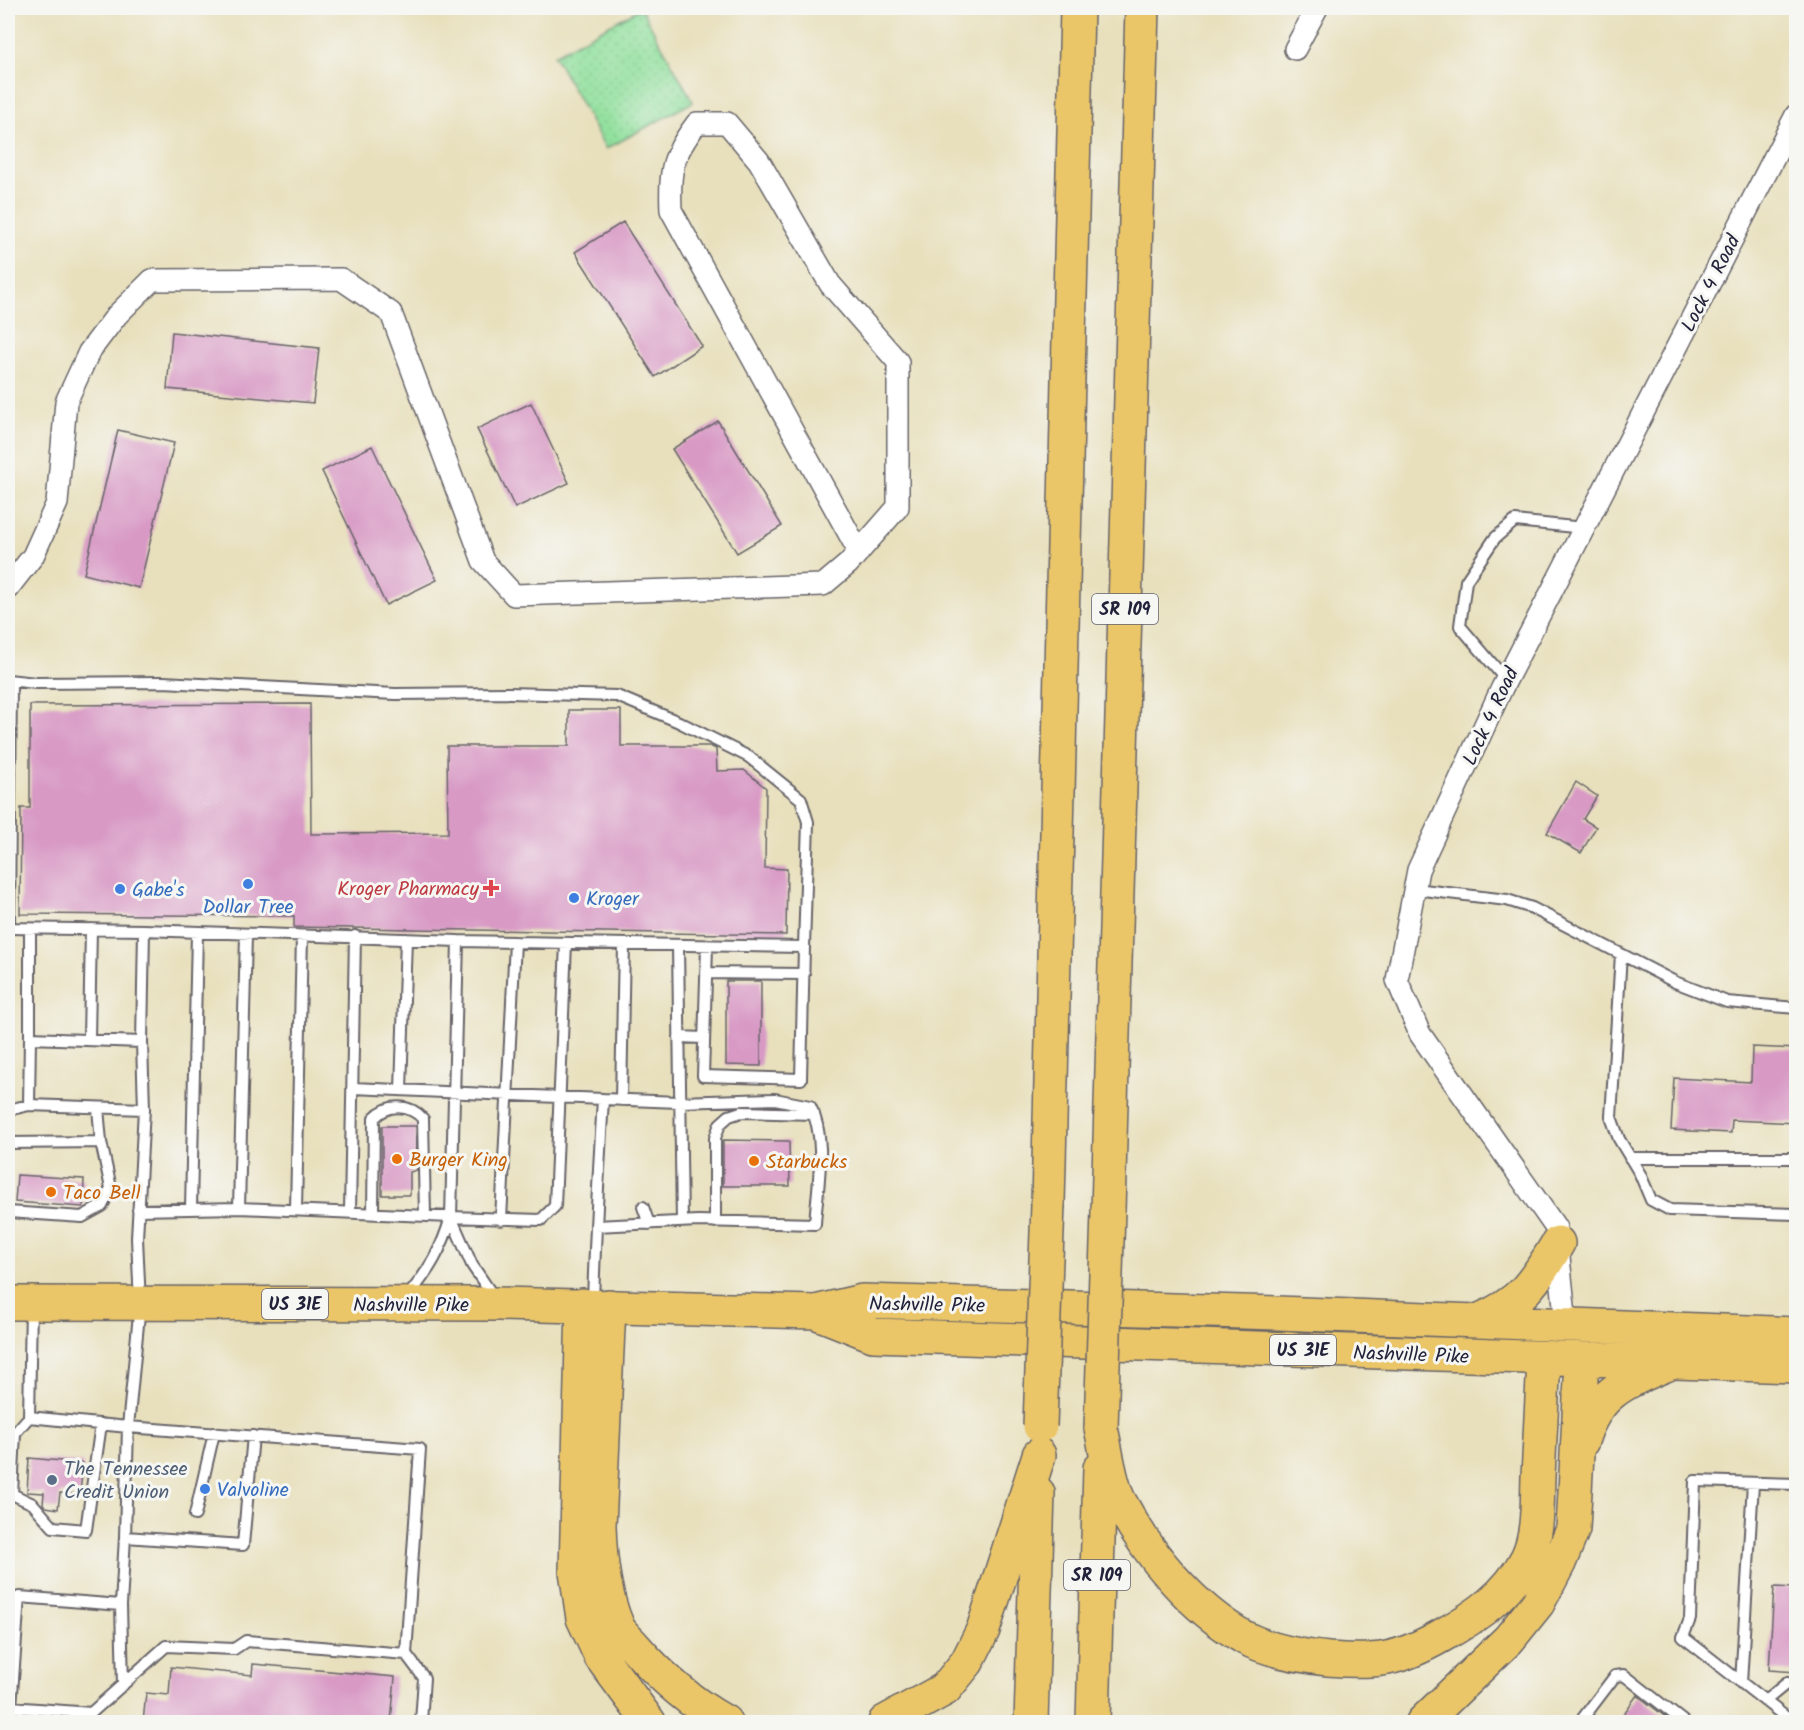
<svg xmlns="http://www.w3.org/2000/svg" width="1804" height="1730" font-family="Kalam,sans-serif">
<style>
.park{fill:url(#park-dots);stroke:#5a816c;stroke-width:1.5}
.building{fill:#d899c5}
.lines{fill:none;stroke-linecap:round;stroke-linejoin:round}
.lane-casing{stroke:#676468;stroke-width:14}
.street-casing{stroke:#676468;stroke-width:24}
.primary-casing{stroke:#676468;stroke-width:36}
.highway-casing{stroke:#676468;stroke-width:36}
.lane{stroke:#fff;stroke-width:10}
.street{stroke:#fff;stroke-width:21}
.primary{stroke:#ebc669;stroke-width:33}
.highway{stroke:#ebc669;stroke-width:33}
.highway-bridge-casing{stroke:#676468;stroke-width:36;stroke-linecap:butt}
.highway-bridge{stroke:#ebc669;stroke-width:33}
.shop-dot{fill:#3f7fe0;stroke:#f6f6f2;stroke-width:2}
.health-dot{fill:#e0444e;stroke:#f6f6f2;stroke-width:2}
.food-dot{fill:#e8710a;stroke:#f6f6f2;stroke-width:2}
.service-dot{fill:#5c6f8a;stroke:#f6f6f2;stroke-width:2}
.labels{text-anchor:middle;stroke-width:6;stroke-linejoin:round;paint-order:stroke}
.shield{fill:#f6f6f2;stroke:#626272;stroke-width:1.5}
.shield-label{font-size:18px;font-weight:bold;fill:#22223b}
.street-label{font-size:20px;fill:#22223b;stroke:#f6f6f2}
.health-label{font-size:20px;fill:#be3a42;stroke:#f6f6f2;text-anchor:end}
.shop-label{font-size:20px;fill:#366cbe;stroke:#f6f6f2;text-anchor:start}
.food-label{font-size:20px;fill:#c56008;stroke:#f6f6f2;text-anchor:start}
.service-label{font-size:20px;fill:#4e5e75;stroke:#f6f6f2;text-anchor:start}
</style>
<defs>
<pattern id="park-dots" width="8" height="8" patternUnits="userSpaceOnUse" patternTransform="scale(1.5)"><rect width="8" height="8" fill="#92e09e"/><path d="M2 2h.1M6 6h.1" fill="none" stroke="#7ec089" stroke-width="1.8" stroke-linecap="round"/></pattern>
</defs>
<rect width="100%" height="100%" fill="#f6f6f2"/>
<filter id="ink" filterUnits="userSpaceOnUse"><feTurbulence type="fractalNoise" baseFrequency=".0167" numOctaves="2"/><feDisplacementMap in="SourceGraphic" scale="12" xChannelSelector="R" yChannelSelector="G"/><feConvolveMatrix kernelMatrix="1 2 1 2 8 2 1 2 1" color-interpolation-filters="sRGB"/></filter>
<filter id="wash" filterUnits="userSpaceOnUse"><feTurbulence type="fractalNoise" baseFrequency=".008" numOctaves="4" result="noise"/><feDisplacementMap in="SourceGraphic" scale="24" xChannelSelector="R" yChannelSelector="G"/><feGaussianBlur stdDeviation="1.35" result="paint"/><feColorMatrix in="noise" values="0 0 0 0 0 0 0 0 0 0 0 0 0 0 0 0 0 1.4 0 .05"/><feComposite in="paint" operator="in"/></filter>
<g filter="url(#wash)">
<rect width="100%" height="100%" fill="#e8e0bd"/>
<path class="park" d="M641 8 693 102 606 149 554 55Z"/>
<g id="blocks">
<path class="building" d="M623 222 702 346 655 377 575 252Z
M172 332 319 348 313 403 167 389Z
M531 403 569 483 515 508 477 429Z
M718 421 782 526 737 553 672 449Z
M118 430 174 443 139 588 84 574Z
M372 446 437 580 386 605 322 471Z
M310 704 311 834 448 833 447 746H569V710H621V746H710L716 749 717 771 744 770 766 788 765 868 787 869 786 935 294 927V916L20 914 21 808H30V705Z
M1576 782 1597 796 1583 819 1596 827 1581 853 1547 833Z
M726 981H761V1066L726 1065Z
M1752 1047 1797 1049V1123L1732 1120 1731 1133 1671 1130 1674 1078 1751 1082Z
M382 1126H416L417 1170 410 1172V1195H382Z
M723 1140 789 1141 790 1186H723Z
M17 1175 84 1179 83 1207 15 1202Z
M29 1458 83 1463 80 1494 60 1493 58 1509 46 1507 43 1504 44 1493 27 1492Z
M1774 1587 1797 1588V1672L1769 1670Z
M253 1664 395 1677 391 1722H143L146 1693 169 1695 171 1667 252 1675Z
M1637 1695 1672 1722H1618Z"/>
</g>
</g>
<g filter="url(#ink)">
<use href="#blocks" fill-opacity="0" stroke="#676468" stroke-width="1.5"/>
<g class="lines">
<defs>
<path id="lane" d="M8 680 36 683 163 682 395 694 509 693 617 696 679 722 749 757 801 799 808 822 804 947 458 941 144 930
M1506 680 1460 626 1466 581 1495 538 1515 521 1584 528
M1415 889 1507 900 1532 908 1675 982 1727 1002 1796 1008
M8 928 144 930 142 1042 144 1109 137 1238 140 1304 128 1427 420 1449 406 1654 424 1678 421 1722
M9 928 11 681
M30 929V1038L142 1042
M678 946 682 1222
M707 947 703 1076 801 1079 804 947
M1621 954 1611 1117 1619 1139 1640 1174 1651 1200 1670 1210 1796 1214
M706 973 804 974
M679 1037 704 1038
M30 1038 29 1105 144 1109
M89 1039 91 929
M353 1088 603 1099
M401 1090 406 939
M621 1100 624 944
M8 1110 29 1105
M8 1143 101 1142
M1630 1158H1796
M643 1207 649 1224
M191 1208 197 933
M239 1208 246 935
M296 1209 302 936
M138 1210 239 1208 451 1217 458 941
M8 1212 82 1217 102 1206 111 1188 101 1142 98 1108
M350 1212 355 936
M373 1213 374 1118C388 1103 410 1104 423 1119L425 1216
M451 1217 541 1220 555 1206 566 943
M451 1217 472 1265 495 1299
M501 1220 515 942
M715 1222V1138L720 1124 729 1116 741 1112 814 1114
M407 1297C429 1271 442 1249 451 1217
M593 1302C595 1234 599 1167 603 1099L679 1102 775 1099 810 1106C828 1139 817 1188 815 1224L698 1221 596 1226
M31 1307 29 1417 128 1427 125 1537
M29 1417 15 1433 12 1494 33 1504 53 1527 86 1530 101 1424
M253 1436 243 1545 125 1537 121 1605 19 1597 11 1707 91 1713 166 1646 234 1649 246 1641 406 1654
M195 1515 214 1433
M121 1605 123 1685
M1741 1683 1753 1483
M1765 1701 1787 1683 1796 1684
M1580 1722 1615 1676 1624 1675 1684 1722
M1792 1722 1683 1637 1690 1619 1695 1481 1796 1484"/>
<path id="street" d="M1295 49 1317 8
M8 588 33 556 57 503 66 402 89 352 117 315 152 280 341 279 391 313 483 561 514 595 823 585 848 564 898 507V362L830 284 759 161 727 123H697C672 156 669 169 671 210L859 552
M1566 1325 1556 1228 1420 1034 1397 980 1418 870 1502 688 1796 115"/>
<path id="primary" d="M8 1303 498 1304 815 1312 862 1301 1278 1313 1796 1334
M815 1312 873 1335 1796 1366
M1478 1321C1522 1302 1534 1283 1558 1243"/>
<path id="highway" d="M1048 1204 1077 8
M1108 1211 1142 8
M583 1305 576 1571 583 1618 601 1657 649 1722
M609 1306 599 1526C600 1560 604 1594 617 1625 620 1633 629 1640 634 1646 661 1677 689 1702 725 1722
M1101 1428C1106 1449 1110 1484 1120 1502 1148 1555 1192 1608 1245 1638 1270 1651 1300 1656 1328 1659 1377 1663 1399 1660 1441 1636 1477 1616 1508 1595 1527 1558 1539 1534 1537 1502 1538 1477 1540 1437 1542 1398 1544 1359
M1582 1441C1597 1391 1626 1382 1670 1363
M885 1722 945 1689 967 1662 983 1630 1039 1455
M1031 1722 1038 1493
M1093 1722 1100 1468
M1423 1722 1509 1639 1538 1603 1559 1563 1573 1529 1582 1360"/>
</defs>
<use href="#lane" class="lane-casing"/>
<use href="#street" class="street-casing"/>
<use href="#primary" class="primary-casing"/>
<use href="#highway" class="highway-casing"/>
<use href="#lane" class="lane"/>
<use href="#street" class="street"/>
<use href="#primary" class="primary"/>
<use href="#highway" class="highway"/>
<defs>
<path id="highway-bridge" d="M1040 1426 1048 1204
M1101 1428 1108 1211"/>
</defs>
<use href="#highway-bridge" class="highway-bridge-casing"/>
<use href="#highway-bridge" class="highway-bridge"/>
</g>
</g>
<g class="shop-dot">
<circle cx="248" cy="884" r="6"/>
<circle cx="120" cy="889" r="6"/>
<circle cx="574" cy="898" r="6"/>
<circle cx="205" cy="1489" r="6"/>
</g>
<path class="health-dot" d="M488 879h6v6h6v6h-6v6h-6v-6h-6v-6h6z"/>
<g class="food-dot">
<circle cx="397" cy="1159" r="6"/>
<circle cx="754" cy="1161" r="6"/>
<circle cx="51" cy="1192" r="6"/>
</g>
<circle class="service-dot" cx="52" cy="1480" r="6"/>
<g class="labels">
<g class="shield">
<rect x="1092" y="594" width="66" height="30" rx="4.5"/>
<rect x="262" y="1289" width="66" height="30" rx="4.5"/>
<rect x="1270" y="1335" width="66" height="30" rx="4.5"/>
<rect x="1064" y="1560" width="66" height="30" rx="4.5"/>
</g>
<g class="shield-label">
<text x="1125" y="615">SR 109</text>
<text x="295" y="1310">US 31E</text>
<text x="1303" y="1356">US 31E</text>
<text x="1097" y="1581">SR 109</text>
</g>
<g class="street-label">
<text transform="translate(1710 283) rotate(-63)" y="7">Lock 4 Road</text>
<text transform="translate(1490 716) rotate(-65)" y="7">Lock 4 Road</text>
<text x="411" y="1311">Nashville Pike</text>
<text transform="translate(927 1304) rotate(1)" y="7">Nashville Pike</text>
<text transform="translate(1411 1354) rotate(2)" y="7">Nashville Pike</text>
</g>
<g class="health-label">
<text x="479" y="895">Kroger Pharmacy</text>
</g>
<g class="shop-label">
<text x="132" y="896">Gabe's</text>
<text x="586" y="905">Kroger</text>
<text x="248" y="913" text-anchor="middle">Dollar Tree</text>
<text x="217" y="1496">Valvoline</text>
</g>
<g class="food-label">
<text x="409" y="1166">Burger King</text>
<text x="766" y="1168">Starbucks</text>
<text x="63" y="1199">Taco Bell</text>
</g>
<g class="service-label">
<text x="64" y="1475">The Tennessee<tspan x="64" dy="23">Credit Union</tspan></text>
</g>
</g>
<rect width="1804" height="1730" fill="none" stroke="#f6f6f2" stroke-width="30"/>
</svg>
